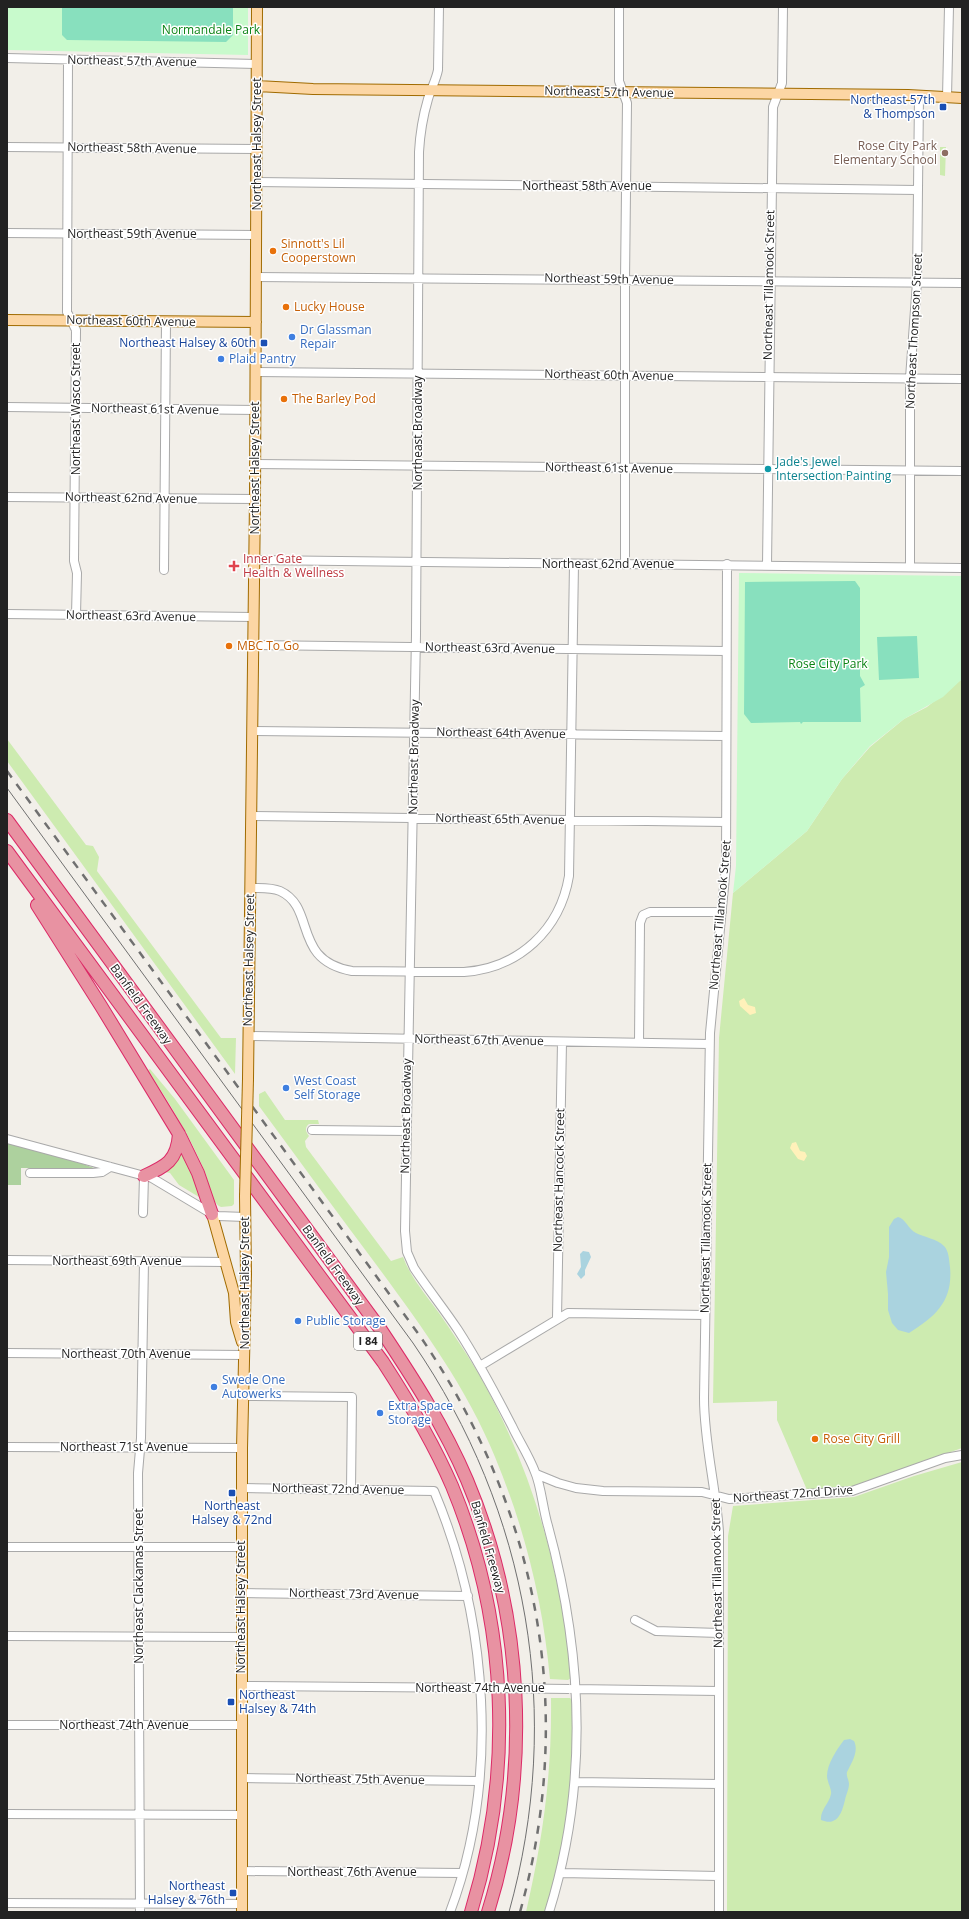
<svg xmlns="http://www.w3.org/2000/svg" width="969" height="1919" font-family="'Open Sans',sans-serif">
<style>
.grass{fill:#cdebb0}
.forest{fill:#add19e}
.sand{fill:#fff1ba}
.park{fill:#c8facc}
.pitch{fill:#88e0be}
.water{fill:#aad3df}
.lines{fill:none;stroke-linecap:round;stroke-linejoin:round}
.minor-casing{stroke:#a9a9a9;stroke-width:10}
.major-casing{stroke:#a06b00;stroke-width:12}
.highway-casing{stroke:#dc2a67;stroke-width:14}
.minor{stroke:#fff;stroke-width:8}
.major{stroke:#fcd6a4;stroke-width:10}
.highway{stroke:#e892a2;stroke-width:12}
.tram{stroke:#707070;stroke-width:1}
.rail{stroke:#707070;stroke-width:2.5;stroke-dasharray:8 8;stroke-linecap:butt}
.minor-bridge-casing{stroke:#a9a9a9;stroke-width:10;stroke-linecap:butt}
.major-bridge-casing{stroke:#a06b00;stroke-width:12;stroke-linecap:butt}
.minor-bridge{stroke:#fff;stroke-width:8}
.major-bridge{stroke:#fcd6a4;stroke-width:10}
.transit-dot{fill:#1a4fb4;stroke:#fff;stroke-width:1.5}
.education-dot{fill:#8d6e63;stroke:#fff;stroke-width:1.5}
.food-dot{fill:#e8710a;stroke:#fff;stroke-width:1.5}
.shop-dot{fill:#3f7fe0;stroke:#fff;stroke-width:1.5}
.culture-dot{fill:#0f9aa8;stroke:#fff;stroke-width:1.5}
.health-dot{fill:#e0444e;stroke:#fff;stroke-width:1.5}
.labels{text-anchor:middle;stroke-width:3;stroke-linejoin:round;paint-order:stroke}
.shield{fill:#fff;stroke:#646464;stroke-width:1}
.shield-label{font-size:11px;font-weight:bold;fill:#222}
.park-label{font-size:12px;fill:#0c8416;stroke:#fff}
.street-label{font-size:12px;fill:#222;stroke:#fff}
.transit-label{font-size:12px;fill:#164399;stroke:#fff;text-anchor:end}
.education-label{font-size:12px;fill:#785e54;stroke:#fff;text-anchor:end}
.food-label{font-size:12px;fill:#c56008;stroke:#fff;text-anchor:start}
.shop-label{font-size:12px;fill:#366cbe;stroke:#fff;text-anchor:start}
.culture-label{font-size:12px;fill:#0d838f;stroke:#fff;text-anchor:start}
.health-label{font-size:12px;fill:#be3a42;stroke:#fff;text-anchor:start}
</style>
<rect width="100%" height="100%" fill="#f2efe9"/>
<path class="grass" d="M940 147H946L945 176 940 175Z
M962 679V1448L858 1485 845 1488 807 1490 777 1420V1401L713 1403 719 1038 733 893 807 831 842 779 870 747 904 719 927 707Z
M7 739 86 845 93 846 99 857 97 871 221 1038H236L235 1074 7 761Z
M150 1069 175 1099 234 1180V1204L232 1206 221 1207C210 1202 209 1182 205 1172 190 1136 169 1103 148 1070Z
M265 1091 285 1120H318L319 1124H309C304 1128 306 1132 309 1136L305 1141 306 1147 391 1261 403 1257C411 1278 426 1295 439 1313 452 1332 465 1351 477 1371 532 1467 561 1569 571 1678L568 1680 550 1679C543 1602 525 1529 495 1457 467 1388 422 1327 378 1267 338 1214 299 1160 259 1106V1094Z
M182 1149 201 1196 199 1197 179 1185 170 1173 165 1172Z
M962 1462V1912H727L728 1536 733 1506 854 1497 914 1476Z
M551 1698H570L572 1700V1782L565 1841 547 1912H526C543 1838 552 1774 551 1698Z"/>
<path class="forest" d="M7 1143 72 1160 94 1168H21V1185H7Z"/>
<path class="sand" d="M744 998 748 1005 755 1007 756 1013 750 1015 740 1006 739 1001Z
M796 1142 800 1151 805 1152 807 1156 804 1161 798 1159 790 1148 792 1143Z"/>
<path class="park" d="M7 7H248V55L7 50Z
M739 573 962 576V679L943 697 904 719 870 746 842 779 807 831 733 893 736 866Z"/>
<path class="pitch" d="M62 7H233V35L226 42 67 40 62 35Z
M855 581 860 588V676L865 685 860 688 861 722H803L801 724 800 722 751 723 744 714 745 582Z
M917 636 919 678 879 680 877 637Z"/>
<path class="water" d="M898 1217C906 1219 908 1229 916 1233 924 1237 937 1239 944 1246 949 1251 949 1260 950 1267 953 1300 937 1316 909 1333L898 1330 892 1323 888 1310V1294L886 1272 889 1257V1227L894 1219Z
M583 1251 589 1252 591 1257 585 1270V1275L581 1279 577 1274 581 1267 580 1254Z
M850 1739 854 1741C859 1751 852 1762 847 1772 846 1776 849 1780 849 1784 849 1789 846 1795 845 1800 842 1812 838 1827 821 1820 820 1810 829 1804 831 1794 832 1789 827 1782 827 1776 827 1764 837 1749 844 1740Z"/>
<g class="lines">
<defs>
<path id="minor" d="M439 7 438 70C436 80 431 89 428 99 423 116 420 134 419 152L416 635 405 1231 407 1252 414 1268C428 1289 444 1309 458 1330 478 1361 495 1393 512 1426 519 1441 529 1456 535 1472 541 1485 543 1510 548 1526 583 1654 589 1784 549 1912
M619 7V81L627 103 625 280V564
M7 58 257 64
M68 60 67 312 76 330 74 561 77 573 76 615
M947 97 949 7
M7 147 257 149
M256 182 918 190
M7 233 256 235
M256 277 962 283
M256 372 962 379
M7 407 256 410
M256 464 962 471
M7 497 255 499
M255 560 962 568
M767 565 773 107 782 83 783 7
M910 567V378L917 282 919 96
M164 570 166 321
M7 614 254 617
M254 645 726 651
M253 731 726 736
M251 816 726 822
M250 888C260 888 271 887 280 891 317 908 291 960 352 971L464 972C519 968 560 930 569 876L574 564
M248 1036 709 1044
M639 1043 640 923 643 915 650 912H722
M312 1130 406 1131
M7 1139 152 1178 212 1214 218 1216 245 1217
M30 1173H93L102 1172 110 1167
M143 1213 144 1176
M7 1260 226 1262
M557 1318 562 1042
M7 1353 245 1355
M480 1366 568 1313 705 1315
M243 1396 352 1397 351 1490
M7 1447 242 1448
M536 1474 558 1483 576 1488 603 1491 702 1492 729 1499 852 1491 945 1458 962 1455
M242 1488 434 1491C488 1619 500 1780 450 1912
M7 1547H241
M241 1593 468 1596
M635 1620 656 1631 719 1633
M7 1636 241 1637
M241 1686 485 1688
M572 1689 719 1691
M7 1725H242
M242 1778 478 1781
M575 1782 719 1784
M7 1814 242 1815
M242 1871 462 1873
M561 1873 719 1876
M7 1903 242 1904
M140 1912 138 1473 141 1438 144 1261
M719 1912V1532C716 1487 704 1443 704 1398L710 1033 726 866 727 564"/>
<path id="major" d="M257 86 313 89 908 95 962 98
M7 320 256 322
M248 1079 255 499 257 7
M212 1214 234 1293 236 1322 242 1342
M242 1912V1448L246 1274 245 1196"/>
<path id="highway" d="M7 820 381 1330C413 1378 444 1426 467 1480 524 1615 532 1771 488 1912
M7 851 383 1362C409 1402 433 1442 452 1486 508 1621 514 1772 471 1912
M37 905 101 1006 179 1134 198 1173 212 1214
M144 1176C166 1166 177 1161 179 1134"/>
</defs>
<use href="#minor" class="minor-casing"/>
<use href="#major" class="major-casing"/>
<use href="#highway" class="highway-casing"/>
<use href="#minor" class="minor"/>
<use href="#major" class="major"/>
<use href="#highway" class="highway"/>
<path class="tram" d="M7 788 413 1343C529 1512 564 1715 509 1912"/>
<path class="rail" d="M7 771 420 1336C538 1509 577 1709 520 1912"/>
<defs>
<path id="minor-bridge" d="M488 1688 569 1689"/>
<path id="major-bridge" d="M245 1196 248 1079"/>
</defs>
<use href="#minor-bridge" class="minor-bridge-casing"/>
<use href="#major-bridge" class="major-bridge-casing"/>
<use href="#minor-bridge" class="minor-bridge"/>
<use href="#major-bridge" class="major-bridge"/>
</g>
<g class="transit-dot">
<rect x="939" y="103" width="8" height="8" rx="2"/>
<rect x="260" y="339" width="8" height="8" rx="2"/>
<rect x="228" y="1489" width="8" height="8" rx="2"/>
<rect x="227" y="1698" width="8" height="8" rx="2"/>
<rect x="229" y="1889" width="8" height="8" rx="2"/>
</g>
<circle class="education-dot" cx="945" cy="153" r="4"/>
<g class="food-dot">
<circle cx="273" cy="251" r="4"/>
<circle cx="286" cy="307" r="4"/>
<circle cx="284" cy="399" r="4"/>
<circle cx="229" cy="646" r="4"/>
<circle cx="815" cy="1439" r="4"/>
</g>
<g class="shop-dot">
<circle cx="292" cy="337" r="4"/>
<circle cx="221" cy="359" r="4"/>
<circle cx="286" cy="1088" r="4"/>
<circle cx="298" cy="1321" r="4"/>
<circle cx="214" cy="1387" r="4"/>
<circle cx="380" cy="1413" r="4"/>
</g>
<circle class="culture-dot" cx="768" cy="469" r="4"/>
<path class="health-dot" d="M232 560h4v4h4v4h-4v4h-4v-4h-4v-4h4z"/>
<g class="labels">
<rect class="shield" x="354" y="1332" width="28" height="18" rx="3"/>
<g class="shield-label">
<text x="368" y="1345">I 84</text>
</g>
<g class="park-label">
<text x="211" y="34">Normandale Park</text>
<text x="828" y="668">Rose City Park</text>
</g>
<g class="street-label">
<text transform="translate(132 61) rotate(1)" y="4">Northeast 57th Avenue</text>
<text transform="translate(609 92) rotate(1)" y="4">Northeast 57th Avenue</text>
<text transform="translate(257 144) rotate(-90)" y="4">Northeast Halsey Street</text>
<text transform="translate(132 148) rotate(1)" y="4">Northeast 58th Avenue</text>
<text x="587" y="190">Northeast 58th Avenue</text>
<text x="132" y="238">Northeast 59th Avenue</text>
<text transform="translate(609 279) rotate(1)" y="4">Northeast 59th Avenue</text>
<text transform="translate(769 285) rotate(-89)" y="4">Northeast Tillamook Street</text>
<text transform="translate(131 321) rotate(1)" y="4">Northeast 60th Avenue</text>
<text transform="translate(914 331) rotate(-87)" y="4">Northeast Thompson Street</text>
<text transform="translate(609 375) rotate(1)" y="4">Northeast 60th Avenue</text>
<text transform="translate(76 409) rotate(-90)" y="4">Northeast Wasco Street</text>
<text transform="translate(155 409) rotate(1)" y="4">Northeast 61st Avenue</text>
<text transform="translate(418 433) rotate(-90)" y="4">Northeast Broadway</text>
<text transform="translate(255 468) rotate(-90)" y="4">Northeast Halsey Street</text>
<text transform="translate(609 468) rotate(1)" y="4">Northeast 61st Avenue</text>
<text transform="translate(131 498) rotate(1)" y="4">Northeast 62nd Avenue</text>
<text x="608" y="568">Northeast 62nd Avenue</text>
<text transform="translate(131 616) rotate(1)" y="4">Northeast 63rd Avenue</text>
<text transform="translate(490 648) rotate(1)" y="4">Northeast 63rd Avenue</text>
<text transform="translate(501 733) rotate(1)" y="4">Northeast 64th Avenue</text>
<text transform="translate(414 757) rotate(-89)" y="4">Northeast Broadway</text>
<text transform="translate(500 819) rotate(1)" y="4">Northeast 65th Avenue</text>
<text transform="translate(720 915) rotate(-85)" y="4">Northeast Tillamook Street</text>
<text transform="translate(249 960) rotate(-89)" y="4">Northeast Halsey Street</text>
<text transform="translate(141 1004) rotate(54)" y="4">Banfield Freeway</text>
<text transform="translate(479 1040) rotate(1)" y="4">Northeast 67th Avenue</text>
<text transform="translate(406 1116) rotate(-89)" y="4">Northeast Broadway</text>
<text transform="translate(559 1180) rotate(-89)" y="4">Northeast Hancock Street</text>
<text transform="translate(706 1238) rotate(-89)" y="4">Northeast Tillamook Street</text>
<text x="117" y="1265">Northeast 69th Avenue</text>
<text transform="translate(333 1265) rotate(54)" y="4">Banfield Freeway</text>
<text transform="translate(245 1283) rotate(-90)" y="4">Northeast Halsey Street</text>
<text x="126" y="1358">Northeast 70th Avenue</text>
<text x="124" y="1451">Northeast 71st Avenue</text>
<text transform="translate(338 1489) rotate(1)" y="4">Northeast 72nd Avenue</text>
<text transform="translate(793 1494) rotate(-4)" y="4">Northeast 72nd Drive</text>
<text transform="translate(488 1547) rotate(74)" y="4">Banfield Freeway</text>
<text transform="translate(717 1573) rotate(-91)" y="4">Northeast Tillamook Street</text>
<text transform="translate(139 1586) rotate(-90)" y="4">Northeast Clackamas Street</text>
<text transform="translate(354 1594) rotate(1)" y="4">Northeast 73rd Avenue</text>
<text transform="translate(241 1607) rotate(-90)" y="4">Northeast Halsey Street</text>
<text x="480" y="1692">Northeast 74th Avenue</text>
<text x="124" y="1729">Northeast 74th Avenue</text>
<text transform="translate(360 1779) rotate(1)" y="4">Northeast 75th Avenue</text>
<text x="352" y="1876">Northeast 76th Avenue</text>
</g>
<g class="transit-label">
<text x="935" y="104">Northeast 57th<tspan x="935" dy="14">&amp; Thompson</tspan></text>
<text x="256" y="347">Northeast Halsey &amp; 60th</text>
<text x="232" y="1510" text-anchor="middle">Northeast<tspan x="232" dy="14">Halsey &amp; 72nd</tspan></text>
<text x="239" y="1699" text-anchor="start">Northeast<tspan x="239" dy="14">Halsey &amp; 74th</tspan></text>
<text x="225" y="1890">Northeast<tspan x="225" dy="14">Halsey &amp; 76th</tspan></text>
</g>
<g class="education-label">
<text x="937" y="150">Rose City Park<tspan x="937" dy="14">Elementary School</tspan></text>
</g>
<g class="food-label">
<text x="281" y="248">Sinnott's Lil<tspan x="281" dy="14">Cooperstown</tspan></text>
<text x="294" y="311">Lucky House</text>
<text x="292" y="403">The Barley Pod</text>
<text x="237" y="650">MBC To Go</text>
<text x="823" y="1443">Rose City Grill</text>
</g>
<g class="shop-label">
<text x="300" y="334">Dr Glassman<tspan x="300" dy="14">Repair</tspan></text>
<text x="229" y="363">Plaid Pantry</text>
<text x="294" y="1085">West Coast<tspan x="294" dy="14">Self Storage</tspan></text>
<text x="306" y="1325">Public Storage</text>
<text x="222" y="1384">Swede One<tspan x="222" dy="14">Autowerks</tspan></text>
<text x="388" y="1410">Extra Space<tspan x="388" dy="14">Storage</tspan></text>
</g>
<g class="culture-label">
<text x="776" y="466">Jade's Jewel<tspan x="776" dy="14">Intersection Painting</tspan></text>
</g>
<g class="health-label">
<text x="243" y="563">Inner Gate<tspan x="243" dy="14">Health &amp; Wellness</tspan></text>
</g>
</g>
<rect width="969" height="1919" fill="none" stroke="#222222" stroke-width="16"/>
</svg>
